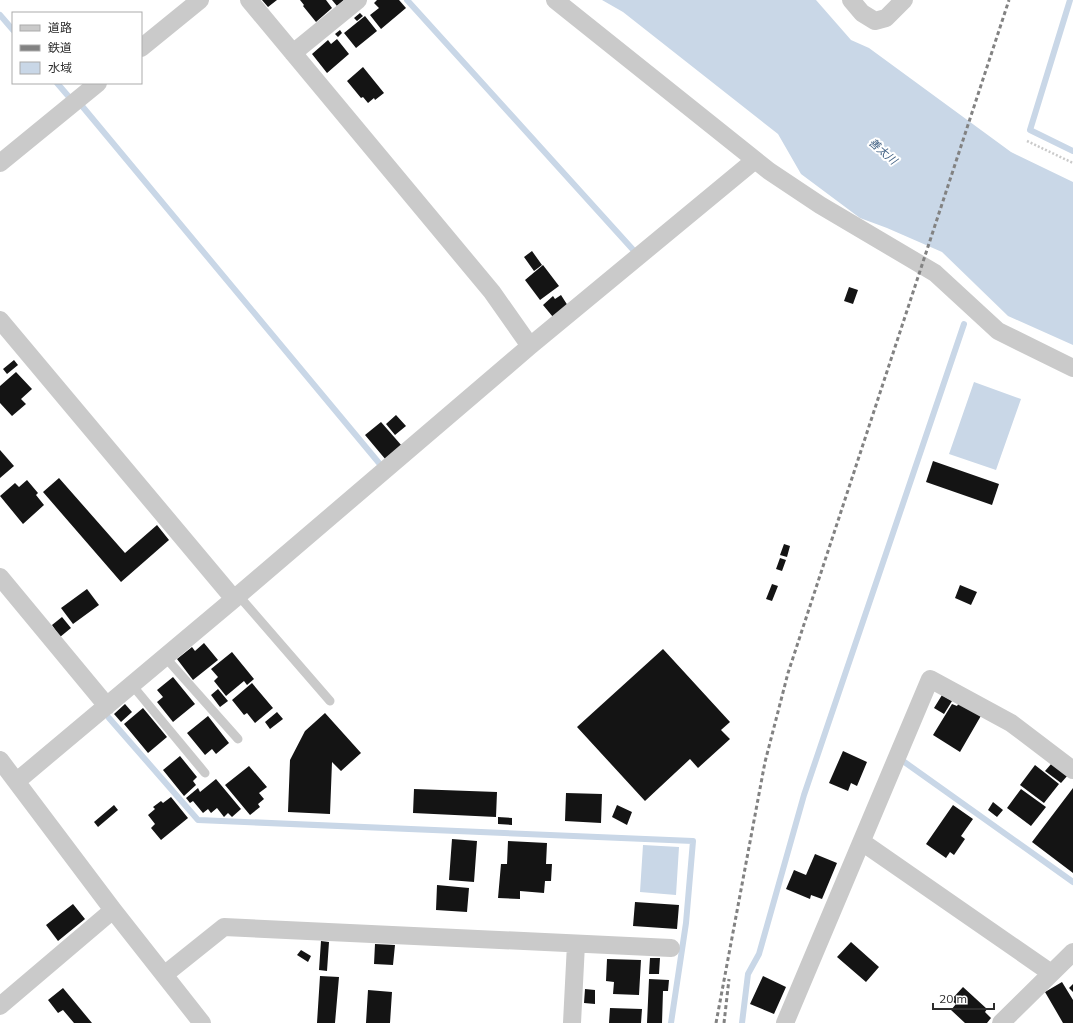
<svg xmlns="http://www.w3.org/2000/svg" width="1073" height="1023" font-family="Mulish,'Noto Sans JP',sans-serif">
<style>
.water{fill:#c9d7e7}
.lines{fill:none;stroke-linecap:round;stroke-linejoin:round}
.stream{stroke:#c9d7e7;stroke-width:6}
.building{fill:#141414}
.path{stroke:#cacaca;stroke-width:2.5;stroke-dasharray:2 2;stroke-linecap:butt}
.lane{stroke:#cacaca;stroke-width:9}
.street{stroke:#cacaca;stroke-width:18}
.rail{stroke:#828282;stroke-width:3;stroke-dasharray:4 3;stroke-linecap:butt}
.labels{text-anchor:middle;stroke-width:4;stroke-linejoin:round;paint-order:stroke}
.water-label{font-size:11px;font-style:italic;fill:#446385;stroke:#fff}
</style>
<rect width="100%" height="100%" fill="#fff"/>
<path class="water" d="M602 0H816L851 40 869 48 1011 152 1073 182V345L1008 316 942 252 887 228 860 218 801 174 778 134 623 12Z
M974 382 1021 399 996 470 949 454Z
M643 845 679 847 676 895 640 892Z"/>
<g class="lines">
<path class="stream" d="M407 0 636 253
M1070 0 1030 130 1073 151
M0 15 13 30
M57 83 69 97
M82 106 379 463
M109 718 198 820 693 841 686 923 671 1023
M903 761 1073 882
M742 1023 748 974 759 954 804 795 964 324"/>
</g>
<path class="building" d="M262 0H277L268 7Z
M300 0H326L332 8 316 22 303 6 304 5Z
M332 0H344L337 6Z
M377 0H399L406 8 381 29 370 15 379 8 374 3Z
M360 13 363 16 357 21 354 18Z
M365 16 377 31 356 48 344 33Z
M340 30 342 33 338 37 335 34Z
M337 39 349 54 327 73 312 54 328 40 331 44Z
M363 67 384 93 375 100 374 98 368 103 363 97 361 98 347 81Z
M532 251 542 265 534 271 524 257Z
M543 265 559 286 540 300 525 280Z
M849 287 858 290 853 304 844 301Z
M561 295 568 306 553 317 543 305 553 296 555 299Z
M14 360 18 365 7 374 3 369Z
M16 372 32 389 21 399 26 404 12 416 0 403V386Z
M396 415 406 426 395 435 386 424Z
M381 422 402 446 386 460 365 435Z
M0 450 14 466 0 478Z
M933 461 999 484 992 505 926 482Z
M59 478 125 553 157 525 169 540 121 582 43 492Z
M27 480 38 493 36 495 44 505 23 524 0 496 15 483 19 487Z
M784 544 790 546 787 557 780 555Z
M780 558 786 560 782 571 776 569Z
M772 584 778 586 772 601 766 599Z
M960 585 977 592 971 605 955 598Z
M87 589 99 605 73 624 61 608Z
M62 617 71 628 60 637 52 625Z
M204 643 218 660 193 680 177 659 192 647 195 651Z
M663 649 730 722 721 730 730 739 698 768 690 759 645 801 577 727Z
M232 652 254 679 247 685 244 681 226 696 214 681 218 677 211 669Z
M173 677 195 704 173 722 157 702 163 697 157 690Z
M252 683 273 708 255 723 247 713 244 715 232 700Z
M218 689 228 701 220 707 211 695Z
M942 695 952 701 944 714 934 708Z
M960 701 982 714 960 752 933 735 952 704 957 706Z
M125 704 132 712 121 722 114 714Z
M143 708 167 737 148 753 124 724Z
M277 712 283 719 270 729 265 722Z
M325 713 361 753 341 771 332 762 330 814 288 812 290 760 305 731Z
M208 716 229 743 216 754 212 749 205 755 187 733Z
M843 751 867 762 857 786 851 783 848 791 829 783Z
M180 756 197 777 193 781 196 785 184 796 163 770Z
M1052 763 1068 775 1061 783 1045 771Z
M1035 765 1059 784 1044 803 1020 785Z
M249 766 267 787 259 793 264 799 258 804 260 807 250 815 225 785Z
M216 779 241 809 232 817 228 813 224 817 217 808 211 813 208 809 203 813 193 801 190 803 186 798 198 788 200 792Z
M1073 788V873L1032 842Z
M414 789 497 792 496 817 413 813Z
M1021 789 1046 807 1031 826 1007 808Z
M566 793 602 794 601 823 565 821Z
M171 797 188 818 161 840 151 828 155 824 148 815 155 809 153 807 161 801 163 803Z
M993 802 1003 810 997 817 988 810Z
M114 805 118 810 98 827 94 822Z
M617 805 632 812 627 825 612 817Z
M953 805 973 819 961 836 965 839 954 855 950 852 946 858 926 844Z
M498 817 512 818V825L498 824Z
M452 839 477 841 474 882 449 880Z
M508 841 547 843 546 864H552L551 881H545L544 893 520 891V899L498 898 501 864H507Z
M815 854 837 863 822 899 811 895 810 899 786 889 794 870 806 875Z
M437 885 469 888 467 912 436 910Z
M635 902 679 905 677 929 633 926Z
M73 904 85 919 58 941 46 925Z
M321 941 329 942 327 971 319 970Z
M851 942 879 967 866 982 837 957Z
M375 944 395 945 393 965 374 964Z
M301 950 311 956 308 962 297 955Z
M650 958H660L659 974H649Z
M607 959 641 960 639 995 613 994 614 982 606 981Z
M320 976 339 977 335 1023H317Z
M763 976 786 987 774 1014 750 1004Z
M649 979 669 980 668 991H663L662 1023H647Z
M1062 982 1073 1000V1023H1063L1045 992Z
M1073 984V992L1069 988Z
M963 987 987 1009 985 1012 991 1018 987 1023H965L951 1010 956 1004 951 1000Z
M63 988 92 1023H74L63 1010 58 1013 48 1000Z
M585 989 595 990V1004L584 1003Z
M368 990 392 992 390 1023H366Z
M610 1008 642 1009 641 1023H609Z"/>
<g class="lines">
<path class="path" d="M1027 141 1073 163"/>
<path class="lane" d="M238 595 330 701
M165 657 238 739
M132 685 205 773"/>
<path class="street" d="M249 0 492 292 530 346
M555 0 769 171 820 205 935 273 998 331 1073 368
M851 0 862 13 875 21 886 18 904 0
M141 48 200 0
M293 53 358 0
M0 163 98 83
M0 320 234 599
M0 577 107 706
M0 760 113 910 202 1023
M17 781 234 599 530 346 755 160
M862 842 1051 973
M164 975 224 927 671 948
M0 1006 113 910
M572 1023 576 944
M785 1023 930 679 1011 723 1073 770
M1001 1023 1073 952"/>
<path class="rail" d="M716 1023 765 762 788 673 1009 0
M724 1023 729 979"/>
</g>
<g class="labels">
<g class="water-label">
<text transform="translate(883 151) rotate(41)" y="4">善太川</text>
</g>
</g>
<rect x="12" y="12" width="130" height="72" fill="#ffffff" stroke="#ababab"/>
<rect x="20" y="25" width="20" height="6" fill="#cacaca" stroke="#ababab"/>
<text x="48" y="32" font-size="12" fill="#2d2d2d">道路</text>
<rect x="20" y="45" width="20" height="6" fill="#828282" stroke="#ababab"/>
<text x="48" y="52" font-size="12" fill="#2d2d2d">鉄道</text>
<rect x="20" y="62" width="20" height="12" fill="#c9d7e7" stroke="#ababab"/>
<text x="48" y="72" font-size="12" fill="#2d2d2d">水域</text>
<path d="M933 1003v6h61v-6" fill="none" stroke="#2d2d2d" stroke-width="2"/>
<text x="939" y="1003" font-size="12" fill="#2d2d2d" stroke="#ffffff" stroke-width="3" paint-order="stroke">20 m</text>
</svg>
